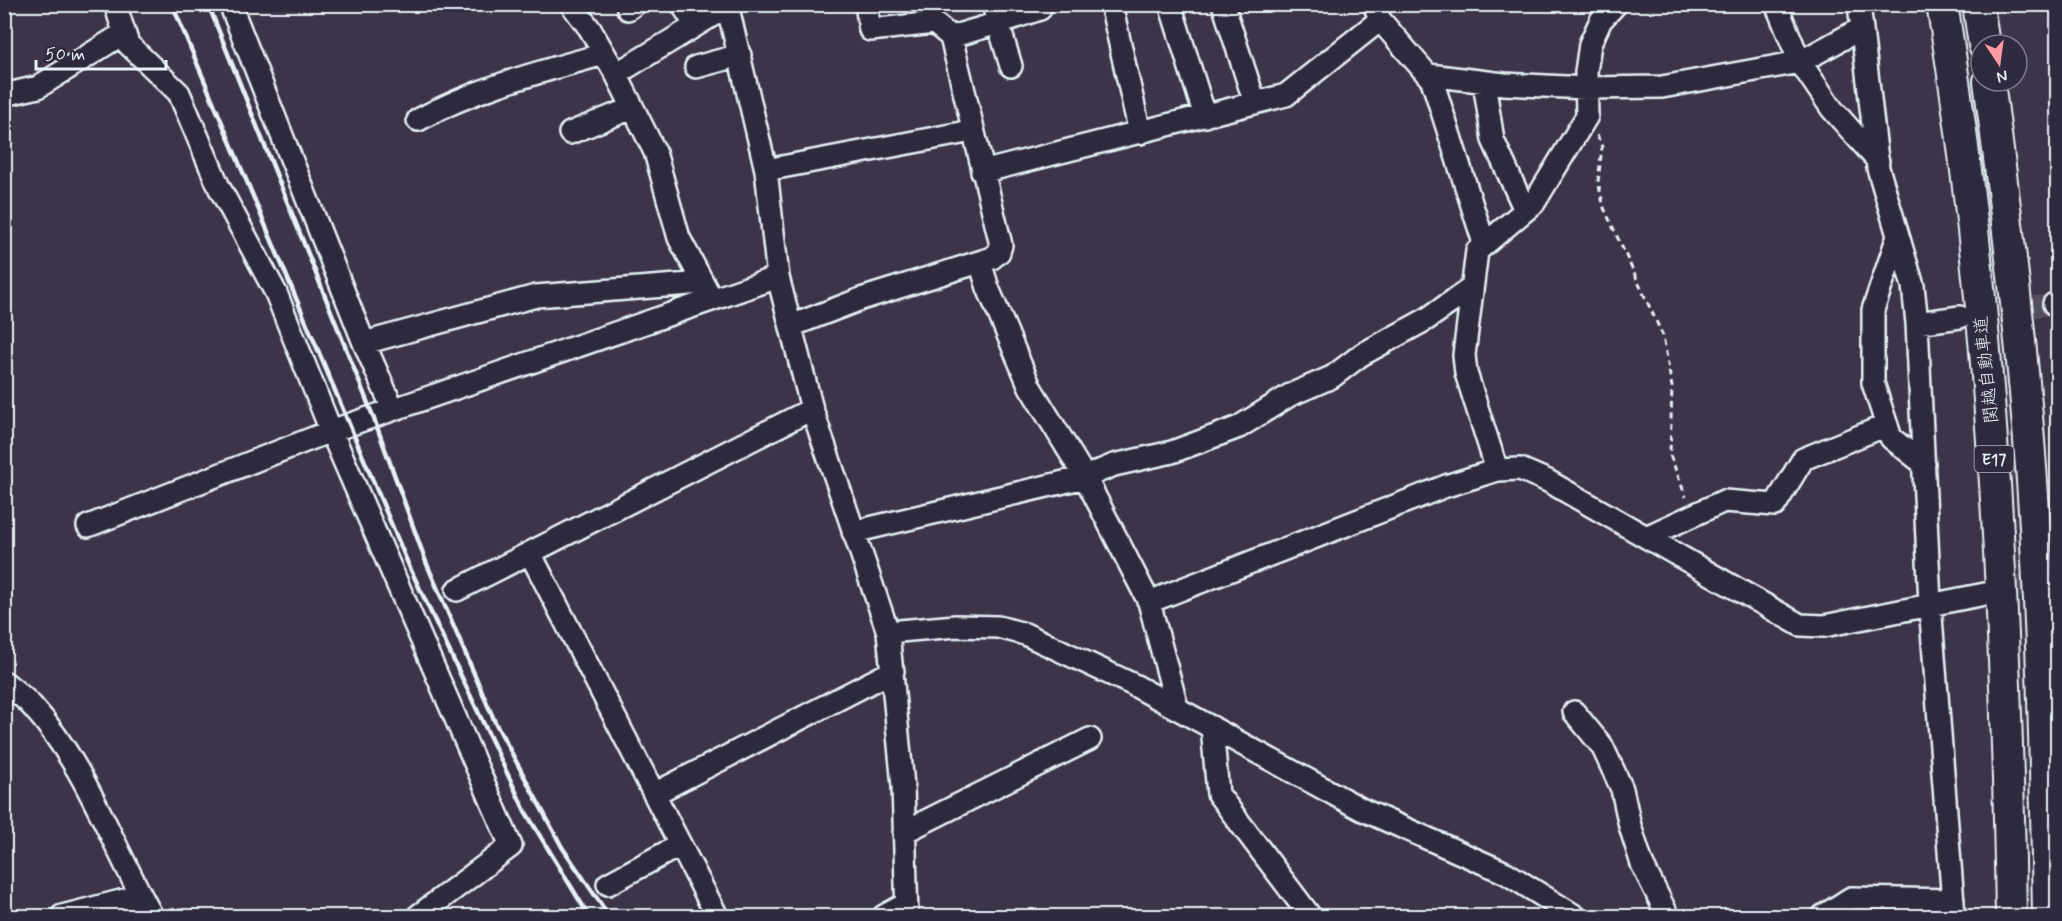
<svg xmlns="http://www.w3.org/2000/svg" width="2062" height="921" font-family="Mynerve,'Klee One',sans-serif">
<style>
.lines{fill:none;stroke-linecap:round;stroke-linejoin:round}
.minor-tunnel{stroke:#565062;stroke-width:21;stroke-dasharray:21 10;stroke-linecap:butt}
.minor-casing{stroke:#e8f1f8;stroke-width:26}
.highway-casing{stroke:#e8f1f8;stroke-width:34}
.path{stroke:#e8f1f8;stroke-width:3;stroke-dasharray:6 4.5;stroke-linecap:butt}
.minor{stroke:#2f2a3d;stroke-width:21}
.highway{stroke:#2f2a3d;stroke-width:30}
.rail{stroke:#e8f1f8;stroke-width:4.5}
.labels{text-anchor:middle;stroke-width:6;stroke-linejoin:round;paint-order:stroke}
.shield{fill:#2f2a3d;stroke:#b0b5c0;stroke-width:1.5}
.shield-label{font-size:16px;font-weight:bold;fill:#e8f1f8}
.street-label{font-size:18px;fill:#e8f1f8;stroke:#2f2a3d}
</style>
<rect width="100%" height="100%" fill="#3c3448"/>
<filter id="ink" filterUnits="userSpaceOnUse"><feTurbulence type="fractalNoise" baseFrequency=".0167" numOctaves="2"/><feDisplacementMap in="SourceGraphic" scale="12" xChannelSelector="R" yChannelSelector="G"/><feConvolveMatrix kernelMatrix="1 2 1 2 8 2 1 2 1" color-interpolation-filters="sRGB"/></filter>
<g filter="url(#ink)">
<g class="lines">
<path class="minor-tunnel" d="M1968 316 2054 304
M1988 593 2058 577"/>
<defs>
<path id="minor" d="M115 4 128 44 179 93 219 187 276 293 331 431 511 846 418 916
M230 4 364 343 393 409
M571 4 590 29 616 74 655 152 679 238 709 294
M682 4 689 15
M727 4 766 170 778 277 812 409 888 632 903 786 907 916
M866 4 870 30 934 23 951 37
M1111 4 1140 133
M1170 4 1205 116
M1223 4 1255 103
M1776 4 1800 62 1832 109 1878 161
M1859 4 1878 168 1913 286 1917 323 1930 604 1954 916
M628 9 635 4
M1380 20 1432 80 1484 243
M1011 66 998 23 1040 9
M696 67 740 55
M616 74 728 6
M1429 75 1504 84 1586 88 1662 87 1800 62 1862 28
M1484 82 1493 140 1525 210
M4 95 38 87 124 33
M418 120C476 88 540 72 604 54
M570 133 632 108
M766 170 972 131
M982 172 1286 95 1380 20 1374 4
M1898 236 1873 310V383L1891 438 1924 464
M980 262 988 288 1030 387 1085 477 1149 602 1177 707
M2054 304 2058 303
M1917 323 1960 317
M791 326 861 299 992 258 999 252 1001 245 951 37 998 23 993 4
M364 343 536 296 703 283
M1497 470 1466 373 1464 355 1477 251 1534 203 1587 116 1586 72 1590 44 1601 20 1616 4
M88 526 331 431 778 277
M853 532 1085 477 1114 465 1172 452 1239 427 1290 395 1332 377 1361 355 1427 319 1470 289
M1646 537 1724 501 1775 505 1803 459 1887 425
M530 553 717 916
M457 590 812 409
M1149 602 1446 486 1497 470 1520 469 1548 481 1800 625 1824 626 1985 594
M888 632 956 626 998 627 1025 634 1134 685 1363 810 1506 873 1575 916
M4 682C14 690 24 697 32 706 85 764 114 849 152 916
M1574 712 1602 746 1622 789 1630 826 1642 864 1668 916
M1212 727 1218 794 1310 916
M654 794 893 671
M904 832 1090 739
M608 884 680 845
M62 916 140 896
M884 916 906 904
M1823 916 1851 898 1953 900"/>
<path id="highway" d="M1942 4C1992 306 2006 612 2011 916
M1978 4 1984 45
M1989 81C2001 171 2012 261 2021 351 2040 539 2045 728 2048 916"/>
</defs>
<use href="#minor" class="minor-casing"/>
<use href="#highway" class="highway-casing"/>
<path class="path" d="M1597 135 1602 147 1598 182 1604 208 1663 336 1672 387 1670 455 1686 497"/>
<use href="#minor" class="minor"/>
<use href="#highway" class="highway"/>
<path class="rail" d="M172 4 409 566 525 811 589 916
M208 4 373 416 426 562 495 722 562 847 609 916"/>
</g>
</g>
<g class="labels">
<rect class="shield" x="1974.5" y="446" width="39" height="26" rx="4.5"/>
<g class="shield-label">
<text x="1994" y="465">E17</text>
</g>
<g class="street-label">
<text transform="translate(1986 370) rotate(-96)" y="6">関越自動車道</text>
</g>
</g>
<rect width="2062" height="921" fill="none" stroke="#2f2a3d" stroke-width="24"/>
<rect x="12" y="12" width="2038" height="897" fill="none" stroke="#e8f1f8" stroke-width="2" filter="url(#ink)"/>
<g transform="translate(1999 63) rotate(167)"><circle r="28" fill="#2f2a3d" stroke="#797a88" stroke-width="1.5"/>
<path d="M0-4.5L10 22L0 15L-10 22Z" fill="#ff9aa2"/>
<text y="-9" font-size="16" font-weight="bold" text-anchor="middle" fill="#e8f1f8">N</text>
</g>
<path d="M36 60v9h130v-9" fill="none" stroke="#e8f1f8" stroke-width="3"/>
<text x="45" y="60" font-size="18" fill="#e8f1f8" stroke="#2f2a3d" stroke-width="4.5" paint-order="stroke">50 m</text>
</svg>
